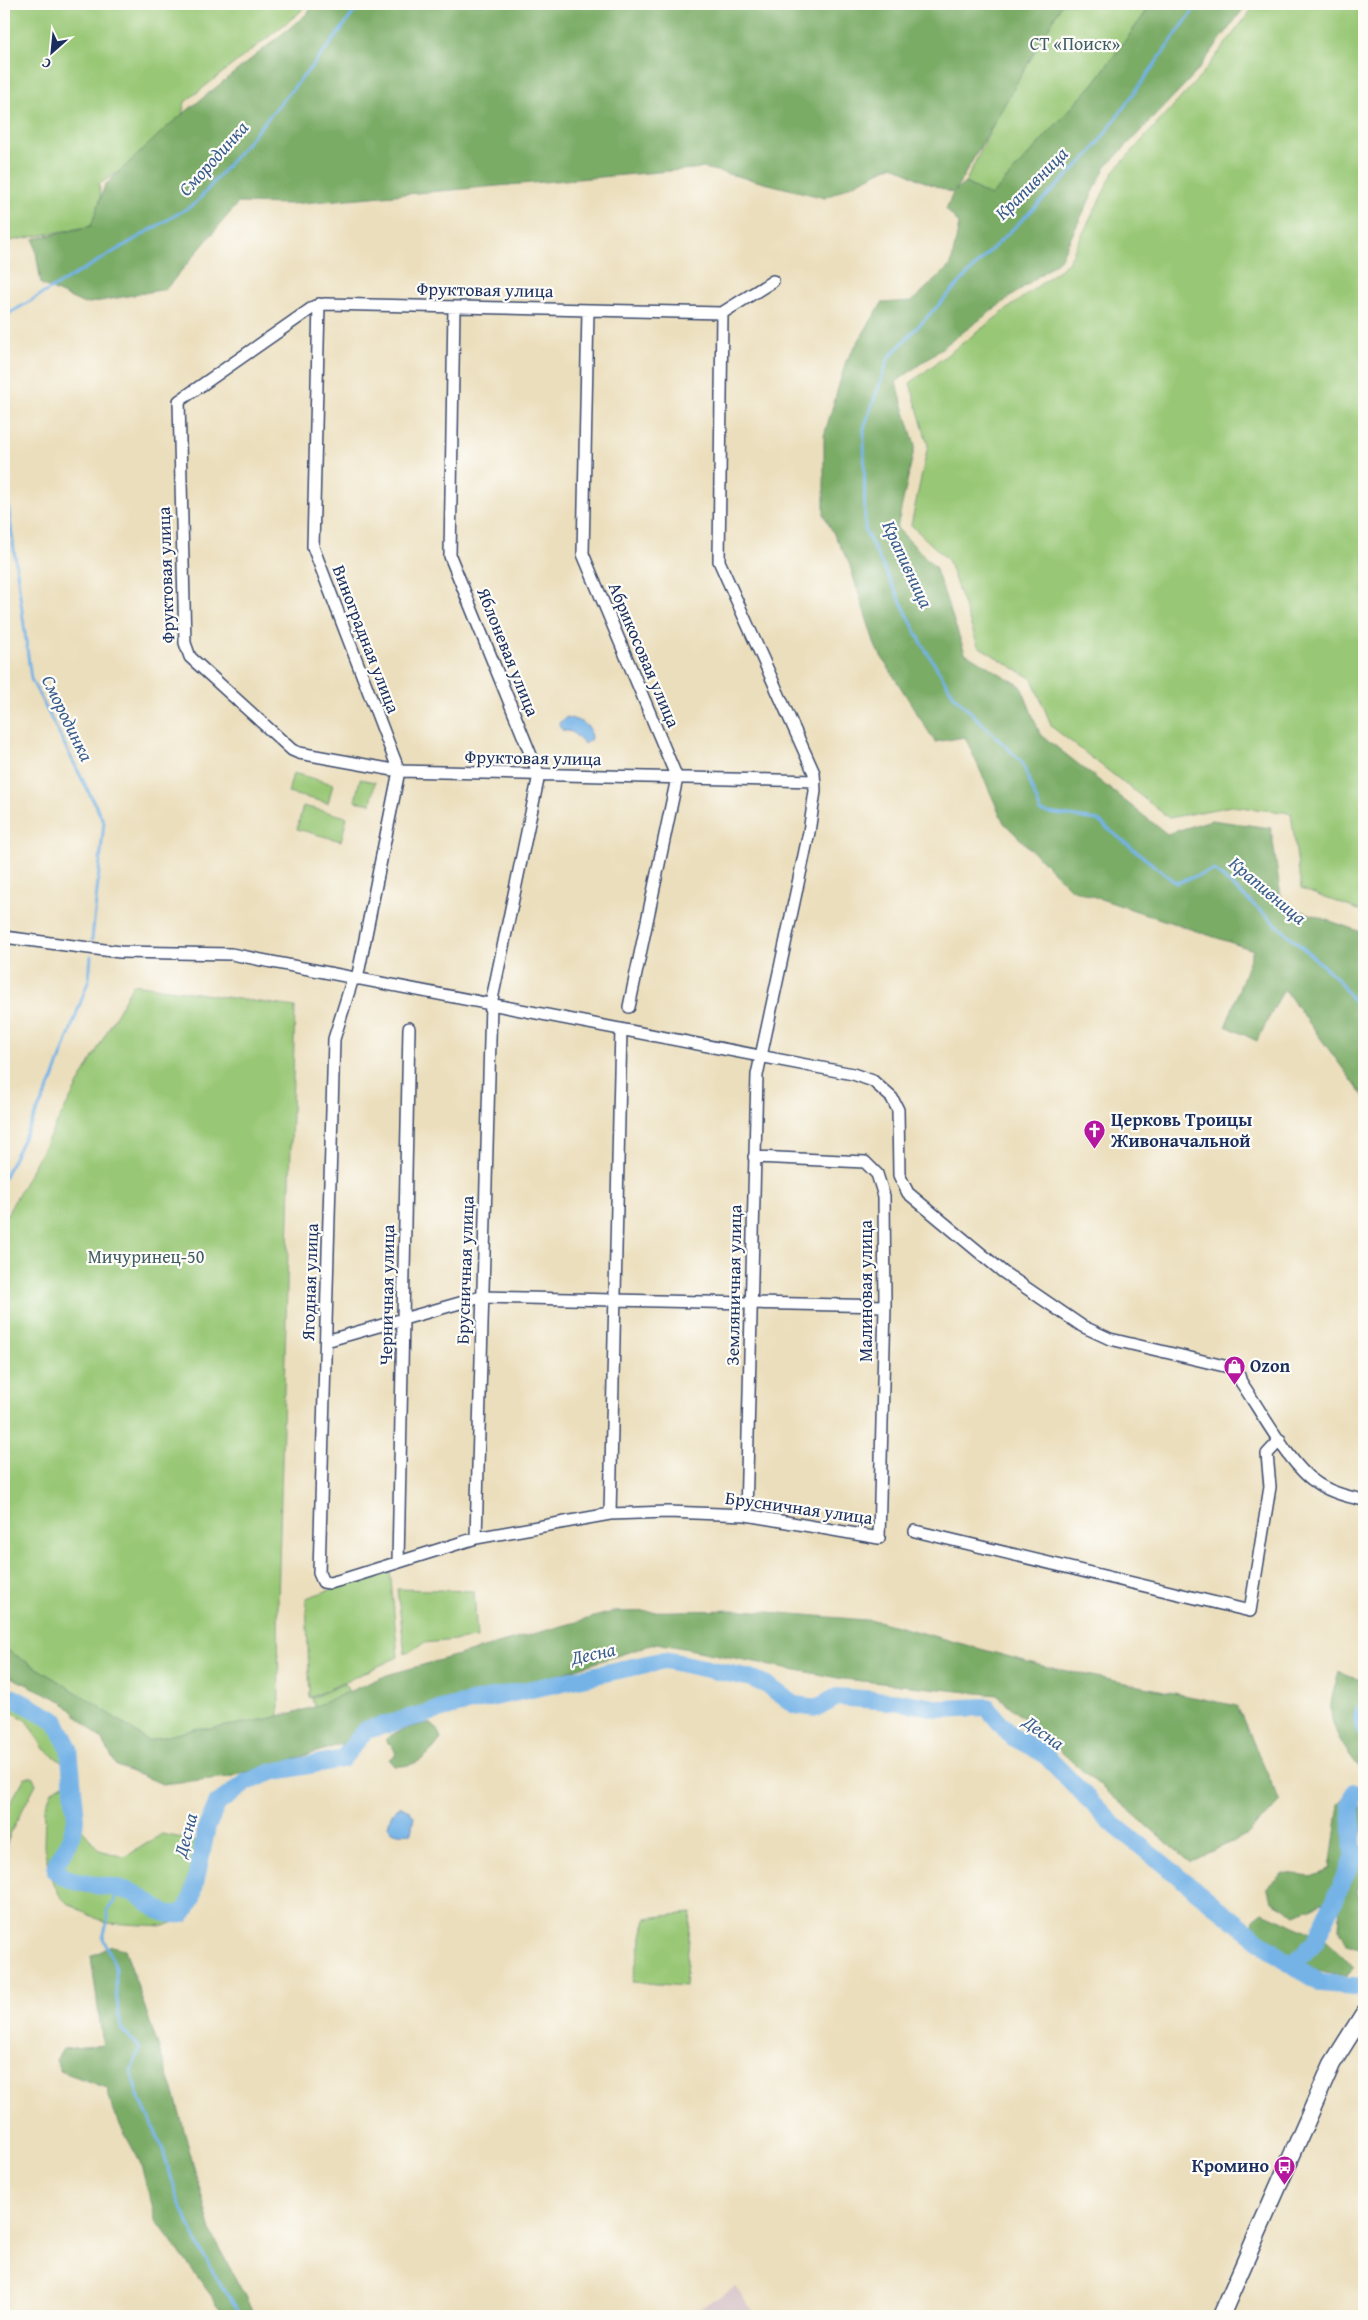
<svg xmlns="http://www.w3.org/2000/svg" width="1368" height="2320" font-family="'Gentium Book Plus',serif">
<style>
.industrial{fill:#d2bec3}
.green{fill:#98c775;stroke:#5a7b6a}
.forest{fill:#7aac66;stroke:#4a6e62}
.water{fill:#74b3e7;stroke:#4871a2}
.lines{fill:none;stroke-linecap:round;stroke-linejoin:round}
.stream{stroke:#74b3e7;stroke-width:3}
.river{stroke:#74b3e7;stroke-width:18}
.street-casing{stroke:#3a496c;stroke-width:14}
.secondary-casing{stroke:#3a496c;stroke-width:19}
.street{stroke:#fff;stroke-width:11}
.secondary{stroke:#fff;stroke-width:16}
.labels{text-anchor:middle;stroke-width:4.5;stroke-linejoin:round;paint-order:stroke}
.park-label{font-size:18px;fill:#405d65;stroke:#fdfcf7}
.street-label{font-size:18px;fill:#1b2f5e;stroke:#fdfcf7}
.poi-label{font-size:18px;font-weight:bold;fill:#1b2f5e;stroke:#fdfcf7;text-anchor:start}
.water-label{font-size:19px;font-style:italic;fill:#3a5d8e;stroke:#fdfcf7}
</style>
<rect width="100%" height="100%" fill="#fdfcf7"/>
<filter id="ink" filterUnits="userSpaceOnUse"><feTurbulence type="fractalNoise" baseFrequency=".02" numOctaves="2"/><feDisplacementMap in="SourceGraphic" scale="10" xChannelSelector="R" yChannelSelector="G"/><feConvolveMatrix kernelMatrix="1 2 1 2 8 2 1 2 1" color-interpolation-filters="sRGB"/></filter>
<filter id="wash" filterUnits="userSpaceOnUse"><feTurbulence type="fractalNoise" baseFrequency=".0096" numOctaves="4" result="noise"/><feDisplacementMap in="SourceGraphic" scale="20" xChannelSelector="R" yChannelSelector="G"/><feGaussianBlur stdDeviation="1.12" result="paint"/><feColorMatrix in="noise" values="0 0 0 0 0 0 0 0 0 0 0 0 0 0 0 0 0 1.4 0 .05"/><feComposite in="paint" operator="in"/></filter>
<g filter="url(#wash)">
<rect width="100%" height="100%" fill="#ebdebc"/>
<path class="industrial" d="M735 2287 757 2316H687Z"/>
<path class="green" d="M4 4H306L299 13 185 102 177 136 99 184 103 224 4 242Z
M1052 4H1152L1094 83 991 196 965 183Z
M1256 4 1364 5V912L1301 889 1291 813 1231 806 1169 818 1052 727 1032 679 978 646 948 560 911 525 928 445 910 383 1068 263 1114 171 1200 77Z
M293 773 333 784 328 803 288 793Z
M360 779 375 782 371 804 355 801Z
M303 806 347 817 341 841 297 829Z
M133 984 295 1007 278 1601 279 1716 148 1752 4 1654V1220Z
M390 1569 398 1657 310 1698 306 1598Z
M397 1589 474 1591 477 1638 424 1643 405 1654Z
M345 1683 351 1697 315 1710 312 1698Z
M4 1696C19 1704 39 1711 52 1721 61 1729 70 1753 64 1764L44 1749 26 1720 4 1708Z
M25 1777H33L36 1784 11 1832 4 1852V1814Z
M69 1780 73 1819 99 1850 125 1857 162 1834 197 1841 189 1896 178 1921 164 1926 105 1923 67 1903 60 1896 51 1878 44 1847 45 1808 52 1791Z
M691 1913 685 1986 632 1982 646 1918Z"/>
<path class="forest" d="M314 4H1062L955 191 965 183 991 196 1094 83 1152 4H1247L1194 75 1105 168 1060 260 896 382 915 445 897 528 935 567 965 653 1021 686 1040 734 1167 834 1211 820 1271 828 1282 904 1364 933V1097L1284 989 1257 1041 1226 1026 1253 950 1071 889 1004 823 965 737 935 742 876 648 849 563 824 515V436L846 361 882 303 912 301 951 265 959 224 946 209 953 193 920 180 893 165 825 198 704 168 291 204 238 203 166 289 84 304 41 284 34 239 91 226 105 185 168 126 307 14Z
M743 1610 878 1621 1043 1666 1237 1706 1280 1802 1248 1834 1190 1862 1085 1773 997 1695 843 1679 657 1643 298 1758 229 1777 162 1784 117 1766 101 1739 62 1701 4 1674V1648L94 1703 148 1741 199 1728 209 1729 267 1719 311 1708 387 1675 612 1612Z
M1339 1671 1363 1681 1364 1679V1773C1349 1755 1329 1730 1331 1705 1332 1694 1336 1682 1339 1671Z
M430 1723 438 1730 441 1739C428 1756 418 1767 395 1766L389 1759 396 1755 394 1749 385 1740C397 1729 414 1726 430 1723Z
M1350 1791 1360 1802 1363 1819 1358 1857 1363 1872 1357 1892 1364 1908V1950L1347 1944 1339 1929 1340 1912 1324 1902 1296 1914 1272 1901 1267 1887 1283 1873 1312 1876 1330 1869 1339 1804Z
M1263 1912 1326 1940 1354 1967 1348 1975C1312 1977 1279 1950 1252 1929L1254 1919Z
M112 1946 125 1949 175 2096 212 2235 246 2298 254 2316H226L156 2220 140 2162 113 2112 107 2088 60 2071 56 2060 63 2049 103 2045 91 1956Z"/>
<path class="water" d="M567 717 582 722 590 729 591 739 584 744 572 732 562 730 559 723Z
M401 1806 409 1810 414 1817 411 1833C402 1834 392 1834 388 1826 390 1817 392 1810 401 1806Z
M1353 1840 1362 1846 1364 1858 1362 1862 1353 1859C1349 1852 1347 1847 1353 1840Z"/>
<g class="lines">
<path class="stream" d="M1198 4 1091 153 990 251 889 357 864 428 865 530 922 644 955 697 1022 762 1041 812 1097 820 1176 883 1214 870 1336 977 1364 1016
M4 299 10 313
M4 325 10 313 196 203 329 46 360 4
M4 473 31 679 104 822 92 940
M4 1178 53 1079 89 979 91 956
M114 1889 115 1900 107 1911V1923L103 1938 116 1968V1993L121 2028 140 2049 131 2070 137 2093 161 2144 178 2199 198 2245 216 2277 242 2316"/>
<path class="river" d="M4 1693 55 1720 69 1748 76 1820 69 1843 57 1862 56 1871C77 1889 106 1882 131 1892 152 1900 155 1917 183 1914L192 1898 207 1827 217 1804 247 1782 272 1772 342 1759 366 1730 453 1706 665 1660 751 1678 767 1685 795 1705 817 1708 837 1697 901 1702 941 1709 987 1707 1011 1736 1043 1753 1113 1824 1285 1961 1321 1983 1364 1987
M1364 1713 1362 1716 1364 1727
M1292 1965 1315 1942 1353 1859 1351 1805 1354 1792"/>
</g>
</g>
<g filter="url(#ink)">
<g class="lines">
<defs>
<path id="street" d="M773 281 722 313 324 304 315 306 179 401 185 643 190 657 292 750 299 753 399 771 815 781
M319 304 313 547 399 771 357 979
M454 307 450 556 539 775 491 1004 476 1538
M588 310 583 554 677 778 629 1007
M722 313 719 561 814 773 815 791 809 832 757 1075 746 1515
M4 937 120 952 231 954 853 1074 873 1081 892 1098 898 1110 899 1175 908 1193 1003 1272 1082 1326 1110 1339 1237 1369 1241 1382C1259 1408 1290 1465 1314 1481 1327 1491 1348 1497 1364 1500
M353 978 334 1039 319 1573 323 1582 330 1583 348 1578 476 1538 610 1514 668 1512 746 1515 879 1538 885 1306 884 1196 877 1174 865 1162 754 1157
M326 1341 481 1297 885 1306
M610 1514 621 1029
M915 1531 1250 1611 1270 1487 1267 1454 1280 1440
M398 1562 409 1028"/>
<path id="secondary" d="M1221 2316 1332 2064 1364 2013"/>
</defs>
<use href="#street" class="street-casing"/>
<use href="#secondary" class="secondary-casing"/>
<use href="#street" class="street"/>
<use href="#secondary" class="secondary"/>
</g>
</g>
<defs>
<symbol id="church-pin" viewBox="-11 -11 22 30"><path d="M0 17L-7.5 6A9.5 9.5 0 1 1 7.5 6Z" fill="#b5179e" stroke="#fdfcf7"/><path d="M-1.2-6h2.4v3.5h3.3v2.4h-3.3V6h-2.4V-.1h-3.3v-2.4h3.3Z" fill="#fff"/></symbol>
<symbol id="shop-pin" viewBox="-11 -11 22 30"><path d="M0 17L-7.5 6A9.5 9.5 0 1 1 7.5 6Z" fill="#b5179e" stroke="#fdfcf7"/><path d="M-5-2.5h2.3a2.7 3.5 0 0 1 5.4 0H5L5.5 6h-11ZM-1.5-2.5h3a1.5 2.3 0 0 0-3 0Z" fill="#fff"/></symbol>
<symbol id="bus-pin" viewBox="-11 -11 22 30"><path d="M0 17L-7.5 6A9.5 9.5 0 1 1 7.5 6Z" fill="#b5179e" stroke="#fdfcf7"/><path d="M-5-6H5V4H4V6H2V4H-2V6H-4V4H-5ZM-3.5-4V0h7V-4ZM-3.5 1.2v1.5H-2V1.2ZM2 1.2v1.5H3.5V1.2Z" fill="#fff"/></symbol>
</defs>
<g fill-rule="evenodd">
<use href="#church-pin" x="1082" y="1118" width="25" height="34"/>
<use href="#shop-pin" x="1222" y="1354" width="25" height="34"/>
<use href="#bus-pin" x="1272" y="2154" width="25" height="34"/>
</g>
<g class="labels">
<g class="park-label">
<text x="1075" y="50">СТ «Поиск»</text>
<text x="146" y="1263">Мичуринец-50</text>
</g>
<g class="street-label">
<text transform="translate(485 290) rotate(1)" y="6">Фруктовая улица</text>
<text transform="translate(166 575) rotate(-92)" y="6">Фруктовая улица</text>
<text transform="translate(366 639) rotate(69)" y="6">Виноградная улица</text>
<text transform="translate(508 652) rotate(68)" y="6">Яблоневая улица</text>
<text transform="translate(644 655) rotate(67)" y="6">Абрикосовая улица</text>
<text transform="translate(533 758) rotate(1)" y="6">Фруктовая улица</text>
<text transform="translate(465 1270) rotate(-88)" y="6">Брусничная улица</text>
<text transform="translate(310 1282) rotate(-88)" y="6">Ягодная улица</text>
<text transform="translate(734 1285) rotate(-89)" y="6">Земляничная улица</text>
<text transform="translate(866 1291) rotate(-90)" y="6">Малиновая улица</text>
<text transform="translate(387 1295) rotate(-89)" y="6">Черничная улица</text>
<text transform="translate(799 1508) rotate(8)" y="6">Брусничная улица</text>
</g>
<g class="poi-label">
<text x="1111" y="1126">Церковь Троицы<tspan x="1111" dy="21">Живоначальной</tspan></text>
<text x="1250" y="1372">Ozon</text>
<text x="1269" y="2172" text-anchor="end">Кромино</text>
</g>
<g class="water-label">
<text transform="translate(213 158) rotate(-48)" y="7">Смородинка</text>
<text transform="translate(1031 183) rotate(-45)" y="7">Крапивница</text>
<text transform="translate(908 564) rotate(65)" y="7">Крапивница</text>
<text transform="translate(68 718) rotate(64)" y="7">Смородинка</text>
<text transform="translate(1268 890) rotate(40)" y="7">Крапивница</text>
<text transform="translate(593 1653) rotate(-12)" y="7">Десна</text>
<text transform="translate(1044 1732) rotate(36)" y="7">Десна</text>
<text transform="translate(185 1835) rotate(-75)" y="7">Десна</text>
</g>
</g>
<rect width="1368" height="2320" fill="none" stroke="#fdfcf7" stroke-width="20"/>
<g transform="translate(52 52) rotate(207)" stroke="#fdfcf7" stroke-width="4" paint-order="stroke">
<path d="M0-4L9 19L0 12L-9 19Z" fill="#1b2f5e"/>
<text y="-8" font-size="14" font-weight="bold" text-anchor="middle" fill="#1b2f5e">С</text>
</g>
</svg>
